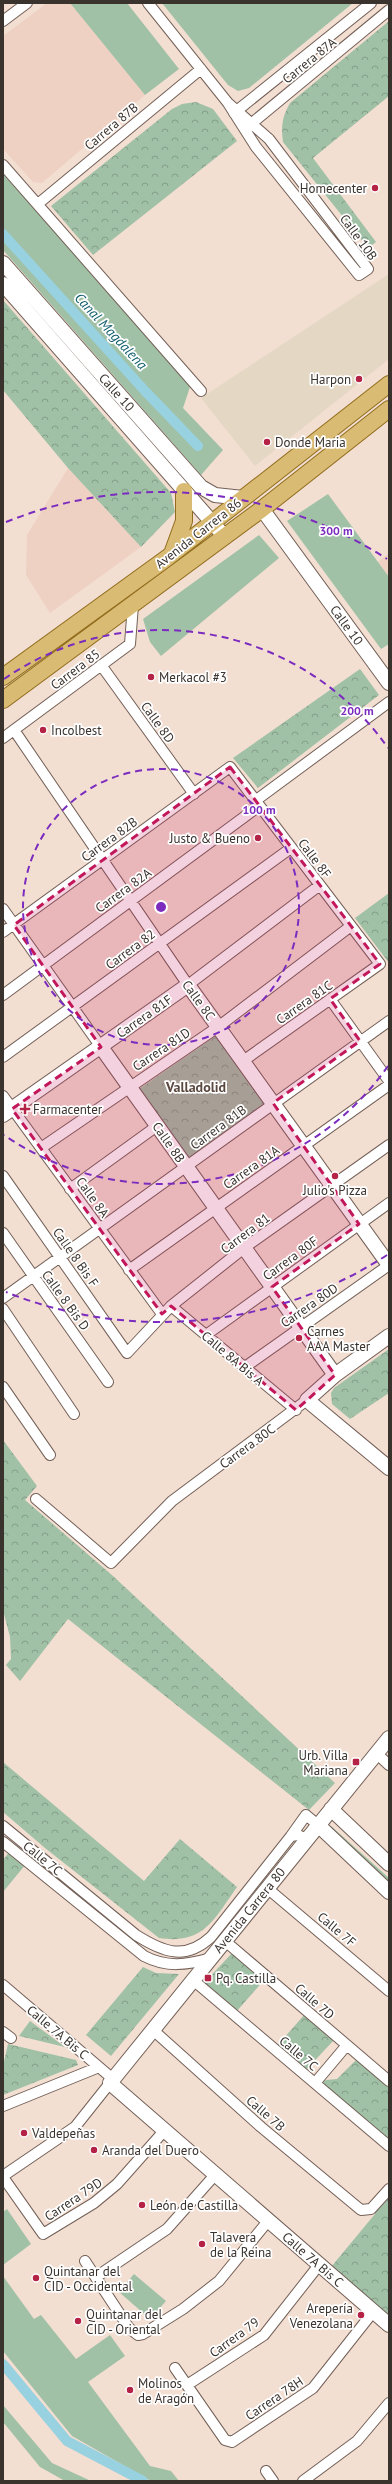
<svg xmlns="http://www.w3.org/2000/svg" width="392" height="2484" font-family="'PT Sans',sans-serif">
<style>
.built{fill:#eed1c2}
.industrial{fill:#e4d7c3}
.grass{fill:#a0c1a6}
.park{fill:url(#park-crowns)}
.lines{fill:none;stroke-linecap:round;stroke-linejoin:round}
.canal{stroke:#98d1df;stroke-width:10}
.street-casing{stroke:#736057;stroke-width:12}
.secondary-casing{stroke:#736057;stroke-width:16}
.primary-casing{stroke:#916d1d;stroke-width:18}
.street{stroke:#fff;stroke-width:10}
.secondary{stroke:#fff;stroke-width:14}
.primary{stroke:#d9bb73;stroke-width:16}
.marked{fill:#c2185b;fill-opacity:0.2;stroke:#c2185b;stroke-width:3;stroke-dasharray:8 5;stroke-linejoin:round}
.ring{fill:none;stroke:#7b2cbf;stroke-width:2;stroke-dasharray:7 5}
.poi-dot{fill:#b42246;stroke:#fff;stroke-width:1.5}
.labels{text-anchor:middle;stroke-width:3.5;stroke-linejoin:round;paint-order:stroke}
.street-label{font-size:13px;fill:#3a322d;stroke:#fff}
.poi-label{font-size:13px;fill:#3a322d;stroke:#fff;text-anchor:start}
.water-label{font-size:14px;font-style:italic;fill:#13606f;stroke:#fff}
.neighbourhood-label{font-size:14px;font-weight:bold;fill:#5a483f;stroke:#fff}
.centre{fill:#7b2cbf;stroke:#fff;stroke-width:2}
.ring-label{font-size:12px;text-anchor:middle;font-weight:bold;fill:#7b2cbf;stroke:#fff;stroke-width:3.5;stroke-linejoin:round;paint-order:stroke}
</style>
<defs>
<pattern id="park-crowns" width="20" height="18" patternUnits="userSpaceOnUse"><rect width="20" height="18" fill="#a0c1a6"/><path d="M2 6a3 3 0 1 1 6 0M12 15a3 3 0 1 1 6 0" fill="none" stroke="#839d88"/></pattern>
</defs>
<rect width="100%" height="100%" fill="#f3ded2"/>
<path class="built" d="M47 3H70L145 95 42 183 33 182 3 149V36Z
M68 468 141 547 50 613 26 575 27 535Z
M389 553V577L378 562Z"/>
<path class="industrial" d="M389 274V359L255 466 201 398Z"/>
<path class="grass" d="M70 3H127L179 69 145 95Z
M162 3H353L249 88 238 91 228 85Z
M3 174 105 287 190 387 183 408 223 450 201 475 3 250Z
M328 494 389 577V644L381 649 287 521Z
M259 535 279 558 161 656 150 642 143 619Z
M331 1826 389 1878V1887L329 1827Z
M7 2209 31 2244 3 2265V2212Z
M134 2274 166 2301 150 2319 119 2292Z
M3 2276 34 2319 41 2315 76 2359 110 2335 125 2356 88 2382 150 2466 171 2471 179 2481H151L72 2436 3 2351Z
M3 2405 52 2463 91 2481H65L40 2467 3 2422Z"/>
<path class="park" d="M389 21V96L313 158 376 242 368 248 283 142C281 126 282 117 290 103Z
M196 102 213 109 237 141 93 255 51 206 172 109 182 104Z
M3 300 171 493 175 512 141 547 68 468 3 390Z
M360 669 379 695 258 788 233 758Z
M389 893V963L355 918Z
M217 1035 266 1105 188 1159 139 1089Z
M389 1349V1393L350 1419 332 1404 331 1393 334 1388Z
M3 1440 37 1486 25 1500 113 1576 335 1783 309 1810 68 1619 20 1681 6 1665 11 1659 10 1637 3 1610Z
M3 1762 144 1881 180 1839 237 1887C214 1919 204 1945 159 1938L45 1848 3 1812Z
M10 1851 26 1864 3 1892V1860Z
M233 1952 264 1980 236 2012 204 1983Z
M143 1967 156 1973 179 1974 111 2056 86 2035Z
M305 2014 334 2040 304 2072 276 2047Z
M30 2021 65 2047 19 2036Z
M8 2044 76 2060 78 2065 3 2095V2066Z
M356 2060 389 2087V2140L321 2083 326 2080 337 2079Z
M389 2194V2316L331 2267 375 2214V2210Z"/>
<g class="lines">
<path class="canal" d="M3 234 145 391 198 446
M3 2364 67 2441 143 2481"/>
<defs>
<path id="street" d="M148 3 228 103 256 147 359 275 368 269 269 139 228 103
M3 21 27 3
M234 113 371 3
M246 128 389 10
M3 165 201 391
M39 203 201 69
M101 665 194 794
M14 730 188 985 320 885
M3 738 130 644 133 605
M255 801 389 702
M3 909 101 1047
M3 932 230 767 380 964 243 1061
M3 995 259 806
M330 999 389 1081
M3 1057 291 848
M3 1096 162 1314
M41 1148 218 1027 351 926
M3 1176 127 1353 171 1306 244 1248 389 1145
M70 1189 157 1126
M3 1233 108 1382
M129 1270 389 1085
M3 1298 389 1021
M171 1306 296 1410
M3 1309 74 1414
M206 1335 389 1203
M245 1367 389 1265
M3 1387 50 1455
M36 1499 111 1563 172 1501 307 1400
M376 1753 389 1765
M3 1826 136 1935C163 1952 185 1961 211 1937L291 1836 298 1835 307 1839
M291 1836 306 1815 318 1825
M3 1842 144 1956C167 1968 187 1965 211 1958
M267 1888 389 1991
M225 1941 389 2081
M193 1980 389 2146
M3 1985 113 2079
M153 2030 261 2127 361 2210 371 2209 389 2189
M3 2032 11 2038
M315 2083 347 2045
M3 2106 99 2067
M3 2176 75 2127 110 2083
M3 2177 43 2234 94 2203 117 2184 164 2131
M85 2261 129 2328 138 2335 143 2334 183 2309 219 2281 268 2221
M96 2277 167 2229 214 2176
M175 2368 225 2440 232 2442 313 2388 373 2312
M187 2385 264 2335 319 2265
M266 2471 273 2481
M303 2481 357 2441 389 2403"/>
<path id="secondary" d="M3 263 201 487 215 495 243 498
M3 284 225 537
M262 509 389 683
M101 1047 335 1375
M3 1115 188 985 389 1265
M389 1336 335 1375 307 1400 389 1468
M389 1738 110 2083 389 2325
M331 1809 389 1864
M318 1825 389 1892"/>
<path id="primary" d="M173 551 184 521V491
M3 677 167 558 389 384
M3 700 262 509 389 409"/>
</defs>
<use href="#street" class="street-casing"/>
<use href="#secondary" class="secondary-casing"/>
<use href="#primary" class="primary-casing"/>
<use href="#street" class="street"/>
<use href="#secondary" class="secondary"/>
<use href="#primary" class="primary"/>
</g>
<path class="marked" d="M230 767 380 964 330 999 360 1041 273 1103 359 1224 272 1287 335 1375 296 1410 171 1306 162 1314 12 1109 101 1047 14 925Z"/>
<g class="ring">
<circle cx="161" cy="907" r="138"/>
<path d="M388 1066A277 277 0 0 1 4 1135M4 679A277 277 0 0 1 388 748"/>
<path d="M387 1255A415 415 0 0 1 6 1292M6 522A415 415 0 0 1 387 559"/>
</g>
<g class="poi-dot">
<circle cx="375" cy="188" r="4"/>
<circle cx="359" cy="379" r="4"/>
<circle cx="267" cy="442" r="4"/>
<circle cx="151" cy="677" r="4"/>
<circle cx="43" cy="730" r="4"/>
<circle cx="258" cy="838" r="4"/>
<path d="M23 1103h4v4h4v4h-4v4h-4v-4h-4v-4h4z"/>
<circle cx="335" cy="1176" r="4"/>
<circle cx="299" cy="1338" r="4"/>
<rect x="352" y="1758" width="8" height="8" rx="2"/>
<rect x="204" y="1974" width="8" height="8" rx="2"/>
<circle cx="24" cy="2133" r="4"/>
<circle cx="94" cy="2150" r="4"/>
<circle cx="142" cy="2205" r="4"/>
<circle cx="202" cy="2244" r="4"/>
<circle cx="36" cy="2278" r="4"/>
<circle cx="361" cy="2315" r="4"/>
<circle cx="78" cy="2321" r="4"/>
<circle cx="130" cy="2390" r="4"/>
</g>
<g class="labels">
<g class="street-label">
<text transform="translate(309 60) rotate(-39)" y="5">Carrera 87A</text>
<text transform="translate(111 126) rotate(-40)" y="5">Carrera 87B</text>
<text transform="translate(359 237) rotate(54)" y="5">Calle 10B</text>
<text transform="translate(117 392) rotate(48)" y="5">Calle 10</text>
<text transform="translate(198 533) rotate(-38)" y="5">Avenida Carrera 86</text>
<text transform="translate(347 625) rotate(54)" y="5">Calle 10</text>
<text transform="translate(75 669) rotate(-37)" y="5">Carrera 85</text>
<text transform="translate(158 722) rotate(54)" y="5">Calle 8D</text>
<text transform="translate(109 839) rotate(-36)" y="5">Carrera 82B</text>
<text transform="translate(315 858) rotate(53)" y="5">Calle 8F</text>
<text transform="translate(123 890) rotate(-36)" y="5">Carrera 82A</text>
<text transform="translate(130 949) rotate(-36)" y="5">Carrera 82</text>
<text transform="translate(199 1000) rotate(54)" y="5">Calle 8C</text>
<text transform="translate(304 1002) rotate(-35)" y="5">Carrera 81C</text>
<text transform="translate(144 1016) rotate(-35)" y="5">Carrera 81F</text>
<text transform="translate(161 1049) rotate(-34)" y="5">Carrera 81D</text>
<text transform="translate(218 1127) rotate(-36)" y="5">Carrera 81B</text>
<text transform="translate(169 1142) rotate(55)" y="5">Calle 8B</text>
<text transform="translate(251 1167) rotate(-35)" y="5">Carrera 81A</text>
<text transform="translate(93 1197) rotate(54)" y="5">Calle 8A</text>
<text transform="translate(245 1233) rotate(-37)" y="5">Carrera 81</text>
<text transform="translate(76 1257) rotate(55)" y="5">Calle 8 Bis F</text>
<text transform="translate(290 1258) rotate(-36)" y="5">Carrera 80F</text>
<text transform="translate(66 1300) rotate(54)" y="5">Calle 8 Bis D</text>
<text transform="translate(309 1305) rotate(-35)" y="5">Carrera 80D</text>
<text transform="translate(233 1358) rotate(40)" y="5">Calle 8A Bis A</text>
<text transform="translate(247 1446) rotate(-36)" y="5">Carrera 80C</text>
<text transform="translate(43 1858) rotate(39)" y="5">Calle 7C</text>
<text transform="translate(249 1910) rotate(-51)" y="5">Avenida Carrera 80</text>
<text transform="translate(337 1929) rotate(40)" y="5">Calle 7F</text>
<text transform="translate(315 2001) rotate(41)" y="5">Calle 7D</text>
<text transform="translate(58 2032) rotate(40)" y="5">Calle 7A Bis C</text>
<text transform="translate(299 2053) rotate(40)" y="5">Calle 7C</text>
<text transform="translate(266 2113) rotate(41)" y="5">Calle 7B</text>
<text transform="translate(73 2199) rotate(-34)" y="5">Carrera 79D</text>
<text transform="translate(313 2259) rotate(41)" y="5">Calle 7A Bis C</text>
<text transform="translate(234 2337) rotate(-36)" y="5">Carrera 79</text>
<text transform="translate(274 2398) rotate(-34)" y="5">Carrera 78H</text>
</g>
<g class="poi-label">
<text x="367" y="193" text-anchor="end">Homecenter</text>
<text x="351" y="384" text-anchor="end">Harpon</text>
<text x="275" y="447">Donde Maria</text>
<text x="159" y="682">Merkacol #3</text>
<text x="51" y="735">Incolbest</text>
<text x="250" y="843" text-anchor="end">Justo &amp; Bueno</text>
<text x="33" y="1114">Farmacenter</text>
<text x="335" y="1195" text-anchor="middle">Julio's Pizza</text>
<text x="307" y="1336">Carnes<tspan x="307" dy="15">AAA Master</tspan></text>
<text x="348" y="1760" text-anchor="end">Urb. Villa<tspan x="348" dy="15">Mariana</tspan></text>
<text x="216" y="1983">Pq. Castilla</text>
<text x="32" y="2138">Valdepeñas</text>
<text x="102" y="2155">Aranda del Duero</text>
<text x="150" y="2210">León de Castilla</text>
<text x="210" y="2242">Talavera<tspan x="210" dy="15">de la Reina</tspan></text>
<text x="44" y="2276">Quintanar del<tspan x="44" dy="15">CID - Occidental</tspan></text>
<text x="353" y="2313" text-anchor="end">Arepería<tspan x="353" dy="15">Venezolana</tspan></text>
<text x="86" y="2319">Quintanar del<tspan x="86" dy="15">CID - Oriental</tspan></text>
<text x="138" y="2388">Molinos<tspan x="138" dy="15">de Aragón</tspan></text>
</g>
<g class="water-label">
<text transform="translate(111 331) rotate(47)" y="5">Canal Magdalena</text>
</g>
<g class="neighbourhood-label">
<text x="196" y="1092">Valladolid</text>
</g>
</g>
<circle cx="161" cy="907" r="6" class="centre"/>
<g class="ring-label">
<text x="336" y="535">300 m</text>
<text x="357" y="715">200 m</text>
<text x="259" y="814">100 m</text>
</g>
<rect width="392" height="2484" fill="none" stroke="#3a322d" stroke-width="8"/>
</svg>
